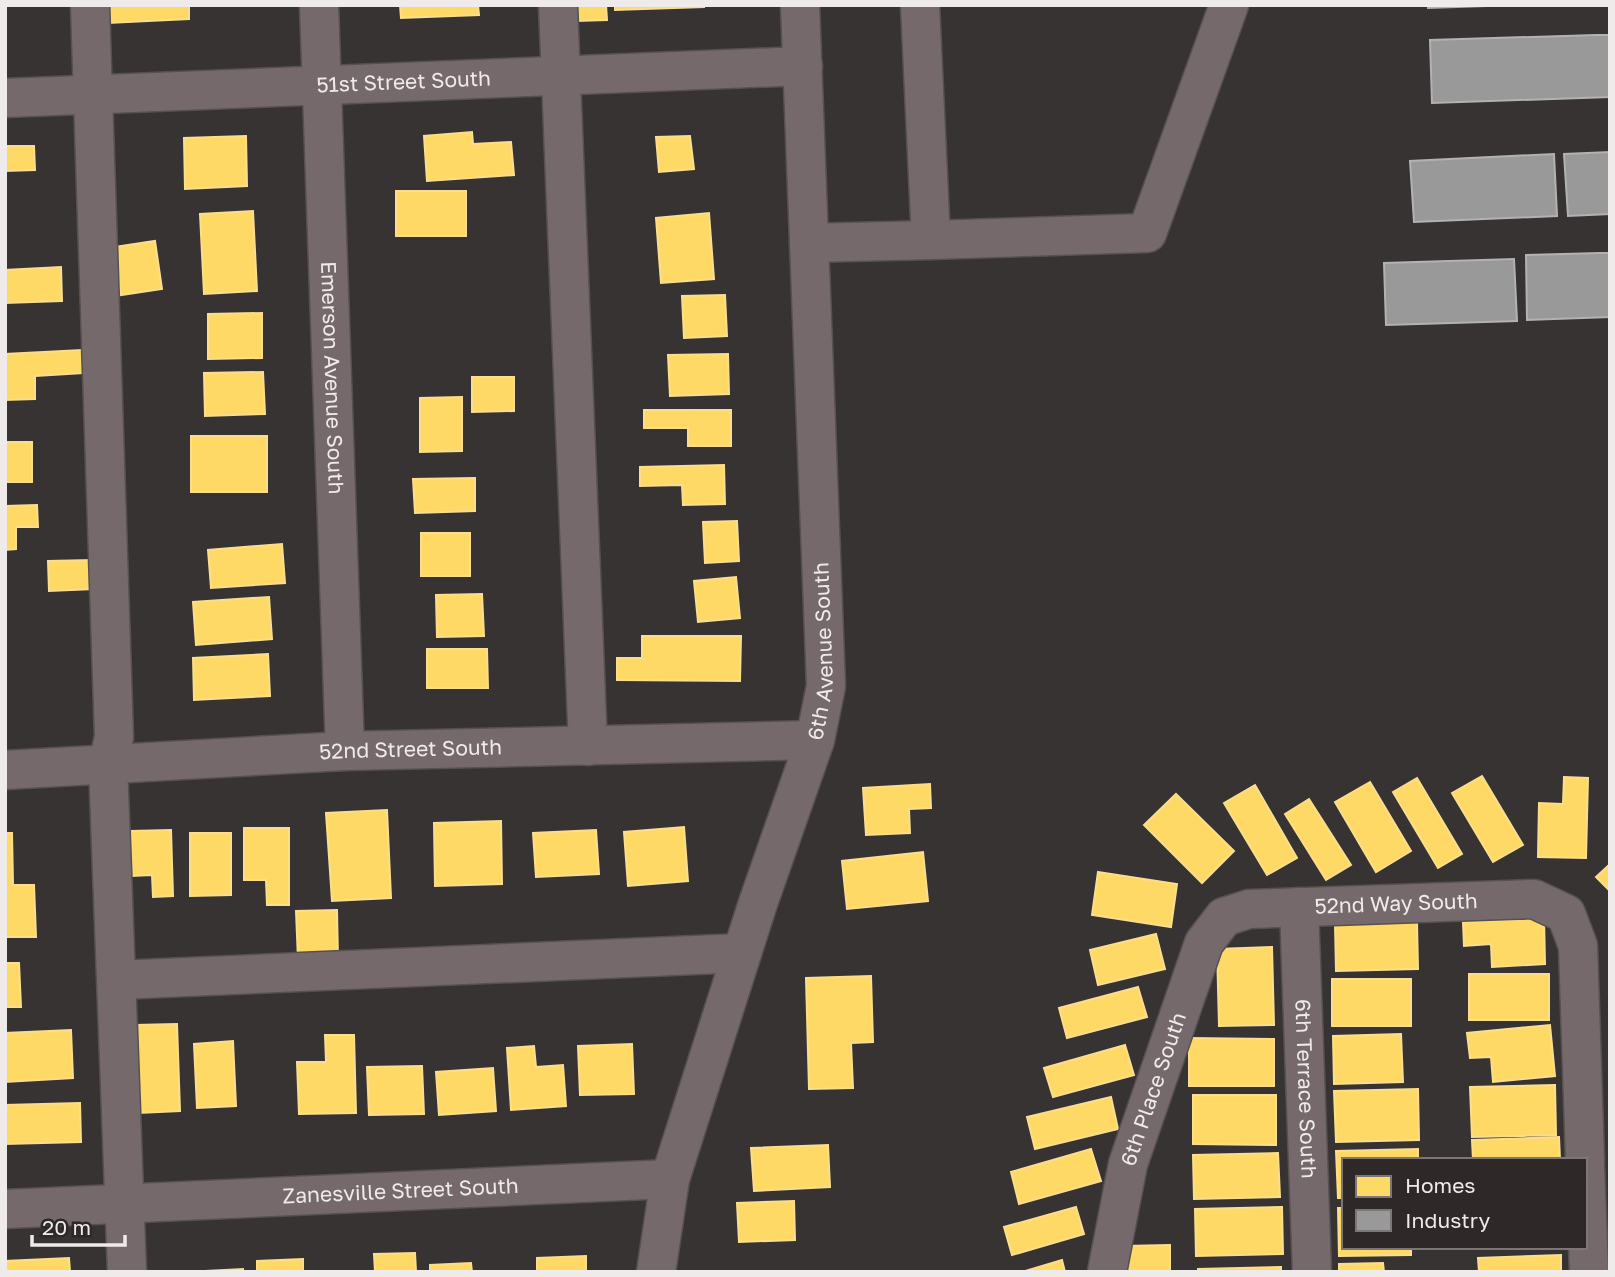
<svg xmlns="http://www.w3.org/2000/svg" width="1615" height="1277" font-family="'Golos Text',sans-serif">
<style>
.homes{fill:#ffd966;stroke:#fade8e;stroke-width:2}
.industry{fill:#999;stroke:#b3b2b2;stroke-width:2}
.lines{fill:none;stroke-linecap:round;stroke-linejoin:round}
.minor-casing{stroke:#555151;stroke-width:41}
.minor{stroke:#76696c;stroke-width:38}
.labels{text-anchor:middle;stroke-width:7;stroke-linejoin:round;paint-order:stroke}
.street-label{font-size:21px;fill:#f0ebeb;stroke:#2e2828}
</style>
<rect width="100%" height="100%" fill="#383333"/>
<path class="homes" d="M108 5H189V19L108 23Z
M400 5H478L479 15 401 18Z
M575 5H606L607 20 576 21Z
M615 5H704V7L615 10Z
M472 132 473 144 511 142 514 175 427 181 424 136Z
M246 136 247 186 185 189 184 138Z
M690 136 694 169 659 172 656 137Z
M5 146H34L35 170 5 171Z
M396 191H466V236H396Z
M253 211 257 291 204 294 200 214Z
M709 213 714 279 661 283 656 218Z
M155 241 162 289 121 295 114 247Z
M61 267 62 301 5 303V270Z
M725 295 727 336 684 338 682 296Z
M262 313V358L208 359V314Z
M82 350 83 373 35 376V399L5 400V354Z
M728 354 729 394 670 396 668 355Z
M263 372 265 414 205 416 204 373Z
M472 377H514V411L472 412Z
M462 397V451L420 452V398Z
M644 410H731V446H688V428H644Z
M191 436H267V492H191Z
M5 442H32V482H5Z
M724 465 725 504 683 505 682 485 640 486V467Z
M475 478V511L415 513 413 479Z
M37 505 38 527H16V549L5 550V506Z
M737 521 739 561 705 563 703 522Z
M421 533H470V576H421Z
M282 544 285 583 211 588 208 550Z
M93 560 94 589 49 591 48 561Z
M736 577 740 618 698 622 694 581Z
M482 594 484 636 437 637 436 595Z
M269 597 272 639 196 645 193 602Z
M642 636H741L740 681 617 680V658H642Z
M427 649H487L488 688H427Z
M268 654 270 696 194 700 193 658Z
M1482 776 1523 845 1493 862 1452 793Z
M1564 777 1588 778 1586 858 1538 857 1539 803 1563 804Z
M1417 778 1462 854 1438 868 1393 792Z
M1370 782 1411 851 1376 872 1335 802Z
M930 784 931 808 909 809 910 833 866 835 863 788Z
M1255 785 1297 858 1267 875 1224 803Z
M1176 794 1234 851 1202 883 1144 825Z
M1309 799 1351 865 1326 880 1285 814Z
M387 810 391 898 332 901 326 813Z
M501 821 502 884 435 886 434 823Z
M684 827 688 881 628 886 624 832Z
M244 828H289V905H267L266 880H244Z
M171 830 173 896 153 897 152 875 132 876 131 831Z
M596 830 599 874 536 877 533 833Z
M5 833H12L13 885H34L36 937H5Z
M190 833H231V895L190 896Z
M923 852 928 901 847 909 842 861Z
M1610 864V891L1596 877Z
M1098 872 1177 884 1171 927 1092 915Z
M337 910 338 959 298 960 296 911Z
M1544 918 1545 964 1492 967 1491 944 1464 946 1463 922Z
M1417 922 1418 969 1336 971 1335 924Z
M1156 934 1165 969 1098 985 1090 950Z
M1272 947 1274 1025 1219 1026 1217 949Z
M5 963H19L21 1007H5Z
M1469 974H1549V1020H1469Z
M871 976 873 1042 851 1043 853 1088 809 1089 806 978Z
M1332 979H1411V1026H1332Z
M1138 987 1147 1017 1067 1038 1059 1008Z
M177 1024 180 1111 138 1113 135 1025Z
M1550 1025 1555 1076 1493 1082 1491 1057 1470 1058 1467 1033Z
M71 1030 73 1078 5 1082V1033Z
M1401 1034 1403 1082 1334 1084 1333 1036Z
M325 1035H354L356 1113 299 1114 297 1062H326Z
M1189 1038 1274 1039V1086H1189Z
M233 1041 236 1106 197 1108 194 1044Z
M632 1044 634 1094 580 1095 578 1046Z
M1125 1045 1134 1075 1053 1097 1044 1068Z
M534 1046 536 1067 563 1065 566 1106 511 1110 507 1048Z
M422 1066 424 1114 369 1115 367 1067Z
M493 1068 496 1111 439 1115 436 1072Z
M1555 1085 1556 1135 1472 1137 1470 1087Z
M1418 1089 1419 1140 1336 1142 1334 1091Z
M1193 1095H1276V1145L1193 1144Z
M1111 1097 1118 1129 1035 1149 1027 1117Z
M80 1103 81 1142 5 1144V1105Z
M1559 1137 1560 1160H1473L1472 1140Z
M828 1145 830 1187 754 1191 751 1148Z
M1091 1149 1101 1181 1019 1204 1011 1172Z
M1418 1149V1160H1344V1198H1338L1336 1151Z
M1278 1153 1280 1197 1194 1199 1193 1155Z
M794 1201 795 1240 739 1242 737 1203Z
M1076 1207 1084 1234 1012 1255 1004 1227Z
M1282 1207 1283 1254 1196 1256 1195 1209Z
M1338 1208H1344V1247H1411V1255L1339 1256Z
M1170 1245V1272H1123V1246Z
M415 1253 416 1272H375L374 1254Z
M1561 1255V1272H1479L1478 1258Z
M586 1256V1272H537V1258Z
M69 1258 70 1272H5V1261Z
M303 1259V1272H257V1261Z
M1062 1260 1065 1272H1022Z
M471 1263 472 1272H430V1265Z
M1383 1263 1384 1272H1339V1264Z
M1281 1267V1272H1198V1269Z
M243 1269V1272H185Z"/>
<path class="industry" d="M1428 5H1517L1428 8Z
M1596 35H1610V97L1432 103 1430 40Z
M1610 152V214L1568 216 1564 154Z
M1554 154 1557 216 1414 222 1410 161Z
M1600 253H1610V317L1527 320 1526 255Z
M1514 259 1517 321 1386 325 1384 263Z"/>
<g class="lines">
<defs>
<g id="minor">
<path d="M90 5 114 737 108 764 127 1272"/>
<path id="s1" d="M319 5 345 751"/>
<path d="M558 5 588 746"/>
<path d="M920 5 931 240 1147 233 1229 5"/>
<path id="s2" d="M5 98 803 66"/>
<path d="M809 243 931 240"/>
<path id="s3" d="M5 770 345 751 815 740"/>
<path id="s4" d="M1299 907 1312 1272"/>
<path d="M117 980 742 953"/>
<path d="M1585 1166 1589 1272"/>
<path id="s5" d="M5 1209 670 1179"/>
<path id="s6" d="M656 1272 670 1179 757 906 815 740 826 686 800 5"/>
<path id="s7" d="M1107 1272 1128 1164 1204 943 1224 917 1249 909 1534 899 1566 914 1578 946 1585 1160"/>
</g>
</defs>
<use href="#minor" class="minor-casing"/>
<use href="#minor" class="minor"/>
</g>
<g class="labels">
<g class="street-label">
<text dy="7" stroke="none"><textPath href="#s2" startOffset="399">51st Street South</textPath></text>
<text dy="7" stroke="none"><textPath href="#s1" startOffset="373">Emerson Avenue South</textPath></text>
<text dy="7" stroke="none"><textPath href="#s6" startOffset="646">6th Avenue South</textPath></text>
<text dy="7" stroke="none"><textPath href="#s3" startOffset="406">52nd Street South</textPath></text>
<text dy="7" stroke="none"><textPath href="#s7" startOffset="550">52nd Way South</textPath></text>
<text dy="7" stroke="none"><textPath href="#s7" startOffset="189">6th Place South</textPath></text>
<text dy="7" stroke="none"><textPath href="#s4" startOffset="182">6th Terrace South</textPath></text>
<text dy="7" stroke="none"><textPath href="#s5" startOffset="396">Zanesville Street South</textPath></text>
</g>
</g>
<rect width="1615" height="1277" fill="none" stroke="#f0ebeb" stroke-width="14"/>
<rect x="1342" y="1158" width="245" height="91" fill="#2e2828" stroke="#7c7676" stroke-width="2"/>
<rect x="1356" y="1176" width="35" height="21" fill="#ffd966" stroke="#7c7676" stroke-width="2"/>
<text x="1405" y="1193" font-size="21" fill="#f0ebeb">Homes</text>
<rect x="1356" y="1210" width="35" height="21" fill="#999999" stroke="#7c7676" stroke-width="2"/>
<text x="1405" y="1228" font-size="21" fill="#f0ebeb">Industry</text>
<path d="M32 1235v10h93v-10" fill="none" stroke="#f0ebeb" stroke-width="3.5"/>
<text x="42" y="1235" font-size="21" fill="#f0ebeb" stroke="#2e2828" stroke-width="5" paint-order="stroke">20 m</text>
</svg>
